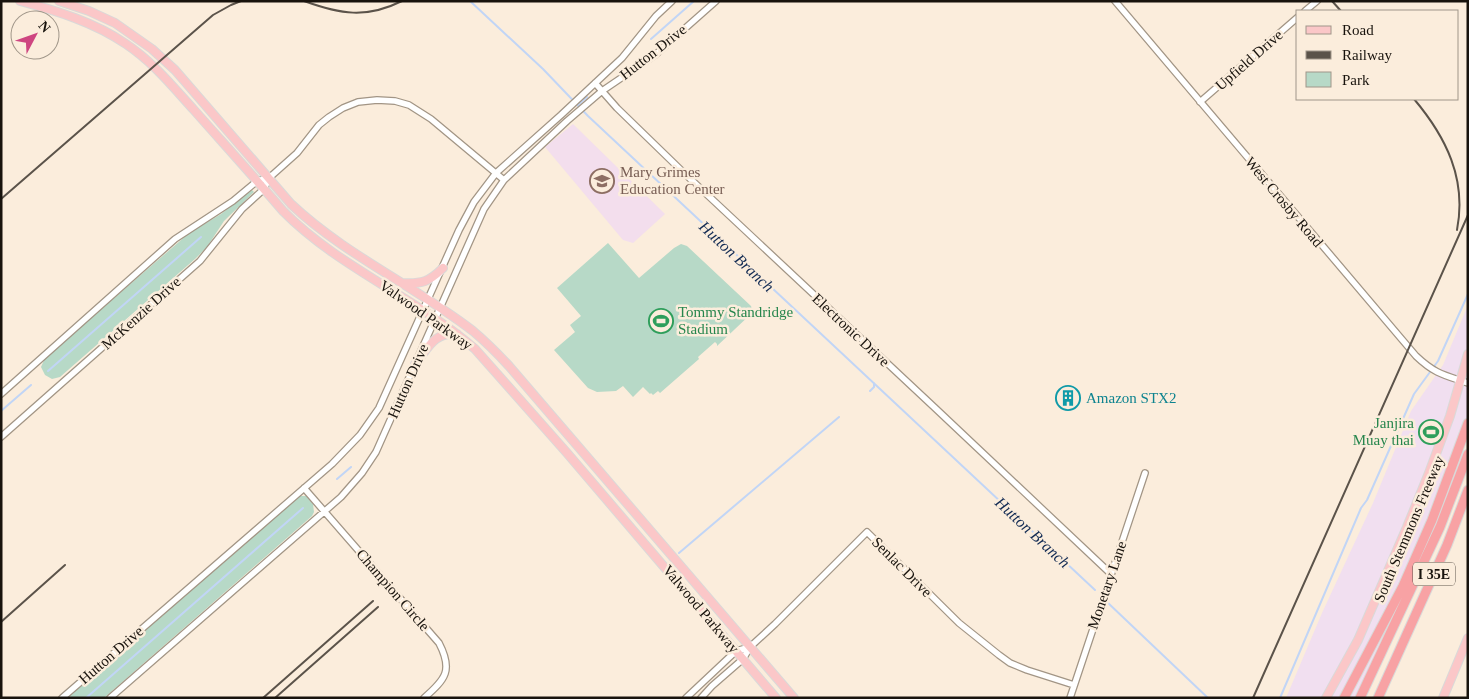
<svg xmlns="http://www.w3.org/2000/svg" width="1469" height="699" font-family="'Times New Roman',serif">
<style>
.commercial{fill:#f1dff0}
.education{fill:#f3deed}
.green{fill:#b7d9c7}
.lines{fill:none;stroke-linecap:round;stroke-linejoin:round}
.stream{stroke:#c1d5f6;stroke-width:2}
.minor-casing{stroke:#a29585;stroke-width:8}
.major-casing{stroke:#dad9d8;stroke-width:10}
.highway-casing{stroke:#dad9d8;stroke-width:11}
.minor{stroke:#fff;stroke-width:5.5}
.major{stroke:#fbc7c8;stroke-width:8}
.highway{stroke:#f8a2a4;stroke-width:9}
.rail{stroke:#5b534a;stroke-width:2}
.labels{text-anchor:middle;stroke-width:5;stroke-linejoin:round;paint-order:stroke}
.shield{fill:#fbeddc;stroke:#5c544b;stroke-width:1}
.shield-label{font-size:14px;font-weight:bold;fill:#18130d}
.street-label{font-size:15px;fill:#18130d;stroke:#fbeddc}
.education-label{font-size:15px;fill:#785e54;stroke:#fbeddc;text-anchor:start}
.leisure-label{font-size:15px;fill:#27864d;stroke:#fbeddc;text-anchor:start}
.culture-label{font-size:15px;fill:#0d838f;stroke:#fbeddc;text-anchor:start}
.water-label{font-size:16px;font-style:italic;fill:#102952;stroke:#fbeddc}
</style>
<rect width="100%" height="100%" fill="#fbeddc"/>
<path class="commercial" d="M1468 305V431L1423 562 1364 698H1286L1322 613 1373 503 1411 411 1443 365Z"/>
<path class="education" d="M573 124 665 214 633 243 623 240 545 147Z"/>
<path class="green" d="M252 190 254 192 224 221 207 247 195 259 60 377 52 379 45 375 41 367 45 358 188 234 221 214Z
M608 243 639 278 674 248 681 244 687 246 751 306 752 309V313L717 346V344L715 342 698 357 699 359 660 393 658 391 653 395 651 393 650 394 643 387 633 397 623 386 616 391 597 392 588 388 554 350 575 332 570 325 581 316 557 288Z
M298 496H306L313 504 314 512 312 516 104 698H66Z"/>
<g class="lines">
<path class="stream" d="M470 1 543 69 588 116 1095 590
M651 39 694 1
M578 105 587 97
M48 371 201 237
M870 391 874 387V383
M1 411 31 385
M337 479 351 467
M679 553 839 417
M1107 602 1208 698
M86 698 303 508
M1280 698 1361 508 1367 500 1414 394 1438 361 1468 294"/>
<defs>
<path id="minor" d="M1115 1 1416 356C1435 374 1444 375 1468 383
M1305 11 1317 1
M595 83 617 108 684 173 934 407 1111 574
M1200 102 1298 17
M1 394 175 239 233 201 257 181 269 178
M1 437 200 261 242 209 264 189 269 178 297 153 319 125 329 117 343 108 358 102 377 100 395 101 409 105 431 119 504 180
M304 488 439 643C453 670 446 679 424 698
M62 698 332 464 360 435 379 408 459 230 474 202 496 173 561 115 622 58 656 16 672 1
M110 698 341 497 362 473 376 452 484 209 504 180 567 121 602 91 655 55 716 1
M686 698 736 651 750 647
M701 698 712 686 743 659 750 647 775 624 867 532 959 623 999 655 1010 663 1027 670 1074 685
M1070 698 1145 473"/>
<path id="major" d="M20 1C57 11 94 22 126 44 153 62 173 87 194 110 224 144 254 177 283 211 338 267 415 297 475 349L567 453 776 698
M59 1 89 11 115 23 152 49 175 70 291 204C345 255 415 286 473 331 486 342 498 354 509 366L794 698
M402 283C422 284 429 282 443 268
M415 364C428 349 433 332 457 334
M1326 698 1358 640 1407 527 1429 473 1450 416 1468 354
M1443 698 1468 638"/>
<path id="highway" d="M1344 698 1403 586 1432 520 1468 423
M1360 698 1440 527 1468 454
M1378 698 1447 545 1468 490"/>
</defs>
<use href="#minor" class="minor-casing"/>
<use href="#major" class="major-casing"/>
<use href="#highway" class="highway-casing"/>
<use href="#minor" class="minor"/>
<use href="#major" class="major"/>
<use href="#highway" class="highway"/>
<path class="rail" d="M304 1C340 14 366 19 402 1
M1332 1 1341 11
M1414 99C1446 137 1467 179 1457 230
M1 199 213 15 231 5 241 1
M1 622 65 565
M263 698 373 601
M275 698 378 607
M1253 698 1468 215"/>
</g>
<defs>
<symbol id="school-ring" viewBox="-11 -11 22 22"><circle r="9.5" fill="#fbeddc" stroke="#8d6e63" stroke-width="1.5"/><path d="M0-5L7-2L0 1L-7-2ZM-4 1L0 2.5L4 1V4Q0 6-4 4Z" fill="#8d6e63"/></symbol>
<symbol id="stadium-ring" viewBox="-11 -11 22 22"><circle r="9.5" fill="#fbeddc" stroke="#2e9e5b" stroke-width="1.5"/><path d="M0-5a6.5 5 0 1 0 0 10a6.5 5 0 1 0 0-10ZM-3.5-1.8h7v3.6h-7Z" fill="#2e9e5b"/></symbol>
<symbol id="building-ring" viewBox="-11 -11 22 22"><circle r="9.5" fill="#fbeddc" stroke="#0f9aa8" stroke-width="1.5"/><path d="M-4-6H4V6H1V3H-1V6H-4ZM-2.5-4.3h1.7v1.8h-1.7ZM.8-4.3h1.7v1.8H.8ZM-2.5-1h1.7V.8h-1.7ZM.8-1h1.7V.8H.8Z" fill="#0f9aa8"/></symbol>
</defs>
<g fill-rule="evenodd">
<use href="#school-ring" x="588" y="167" width="28" height="28"/>
<use href="#stadium-ring" x="647" y="307" width="28" height="28"/>
<use href="#building-ring" x="1054" y="384" width="28" height="28"/>
<use href="#stadium-ring" x="1417" y="418" width="28" height="28"/>
</g>
<g class="labels">
<rect class="shield" x="1413" y="562.5" width="42" height="23" rx="4"/>
<g class="shield-label">
<text x="1434" y="579">I 35E</text>
</g>
<g class="street-label">
<text transform="translate(653 52) rotate(-38)" y="5">Hutton Drive</text>
<text transform="translate(1249 60) rotate(-41)" y="5">Upfield Drive</text>
<text transform="translate(1284 202) rotate(50)" y="5">West Crosby Road</text>
<text transform="translate(141 313) rotate(-42)" y="5">McKenzie Drive</text>
<text transform="translate(426 315) rotate(35)" y="5">Valwood Parkway</text>
<text transform="translate(851 330) rotate(43)" y="5">Electronic Drive</text>
<text transform="translate(408 381) rotate(-66)" y="5">Hutton Drive</text>
<text transform="translate(1409 529) rotate(-67)" y="5">South Stemmons Freeway</text>
<text transform="translate(902 567) rotate(45)" y="5">Senlac Drive</text>
<text transform="translate(1107 585) rotate(-71)" y="5">Monetary Lane</text>
<text transform="translate(393 590) rotate(49)" y="5">Champion Circle</text>
<text transform="translate(701 609) rotate(50)" y="5">Valwood Parkway</text>
<text transform="translate(111 655) rotate(-41)" y="5">Hutton Drive</text>
</g>
<g class="education-label">
<text x="620" y="177">Mary Grimes<tspan x="620" dy="17">Education Center</tspan></text>
</g>
<g class="leisure-label">
<text x="678" y="317">Tommy Standridge<tspan x="678" dy="17">Stadium</tspan></text>
<text x="1414" y="428" text-anchor="end">Janjira<tspan x="1414" dy="17">Muay thai</tspan></text>
</g>
<g class="culture-label">
<text x="1086" y="403">Amazon STX2</text>
</g>
<g class="water-label">
<text transform="translate(737 256) rotate(43)" y="6">Hutton Branch</text>
<text transform="translate(1033 532) rotate(43)" y="6">Hutton Branch</text>
</g>
</g>
<rect width="1469" height="699" fill="none" stroke="#18130d" stroke-width="5"/>
<rect x="1296" y="10" width="162" height="90" fill="#fbeddc" stroke="#a09689"/>
<rect x="1306" y="26" width="25" height="8" fill="#fbc7c8" stroke="#a09689"/>
<text x="1342" y="35" font-size="15" fill="#18130d">Road</text>
<rect x="1306" y="51" width="25" height="8" fill="#5b534a" stroke="#a09689"/>
<text x="1342" y="60" font-size="15" fill="#18130d">Railway</text>
<rect x="1306" y="72" width="25" height="15" fill="#b7d9c7" stroke="#a09689"/>
<text x="1342" y="85" font-size="15" fill="#18130d">Park</text>
<g transform="translate(35 35) rotate(49)"><circle r="24" fill="#fbeddc" stroke="#a09689"/>
<path d="M0-4L9 19L0 12L-9 19Z" fill="#ce4580"/>
<text y="-8" font-size="14" font-weight="bold" text-anchor="middle" fill="#18130d">N</text>
</g>
</svg>
